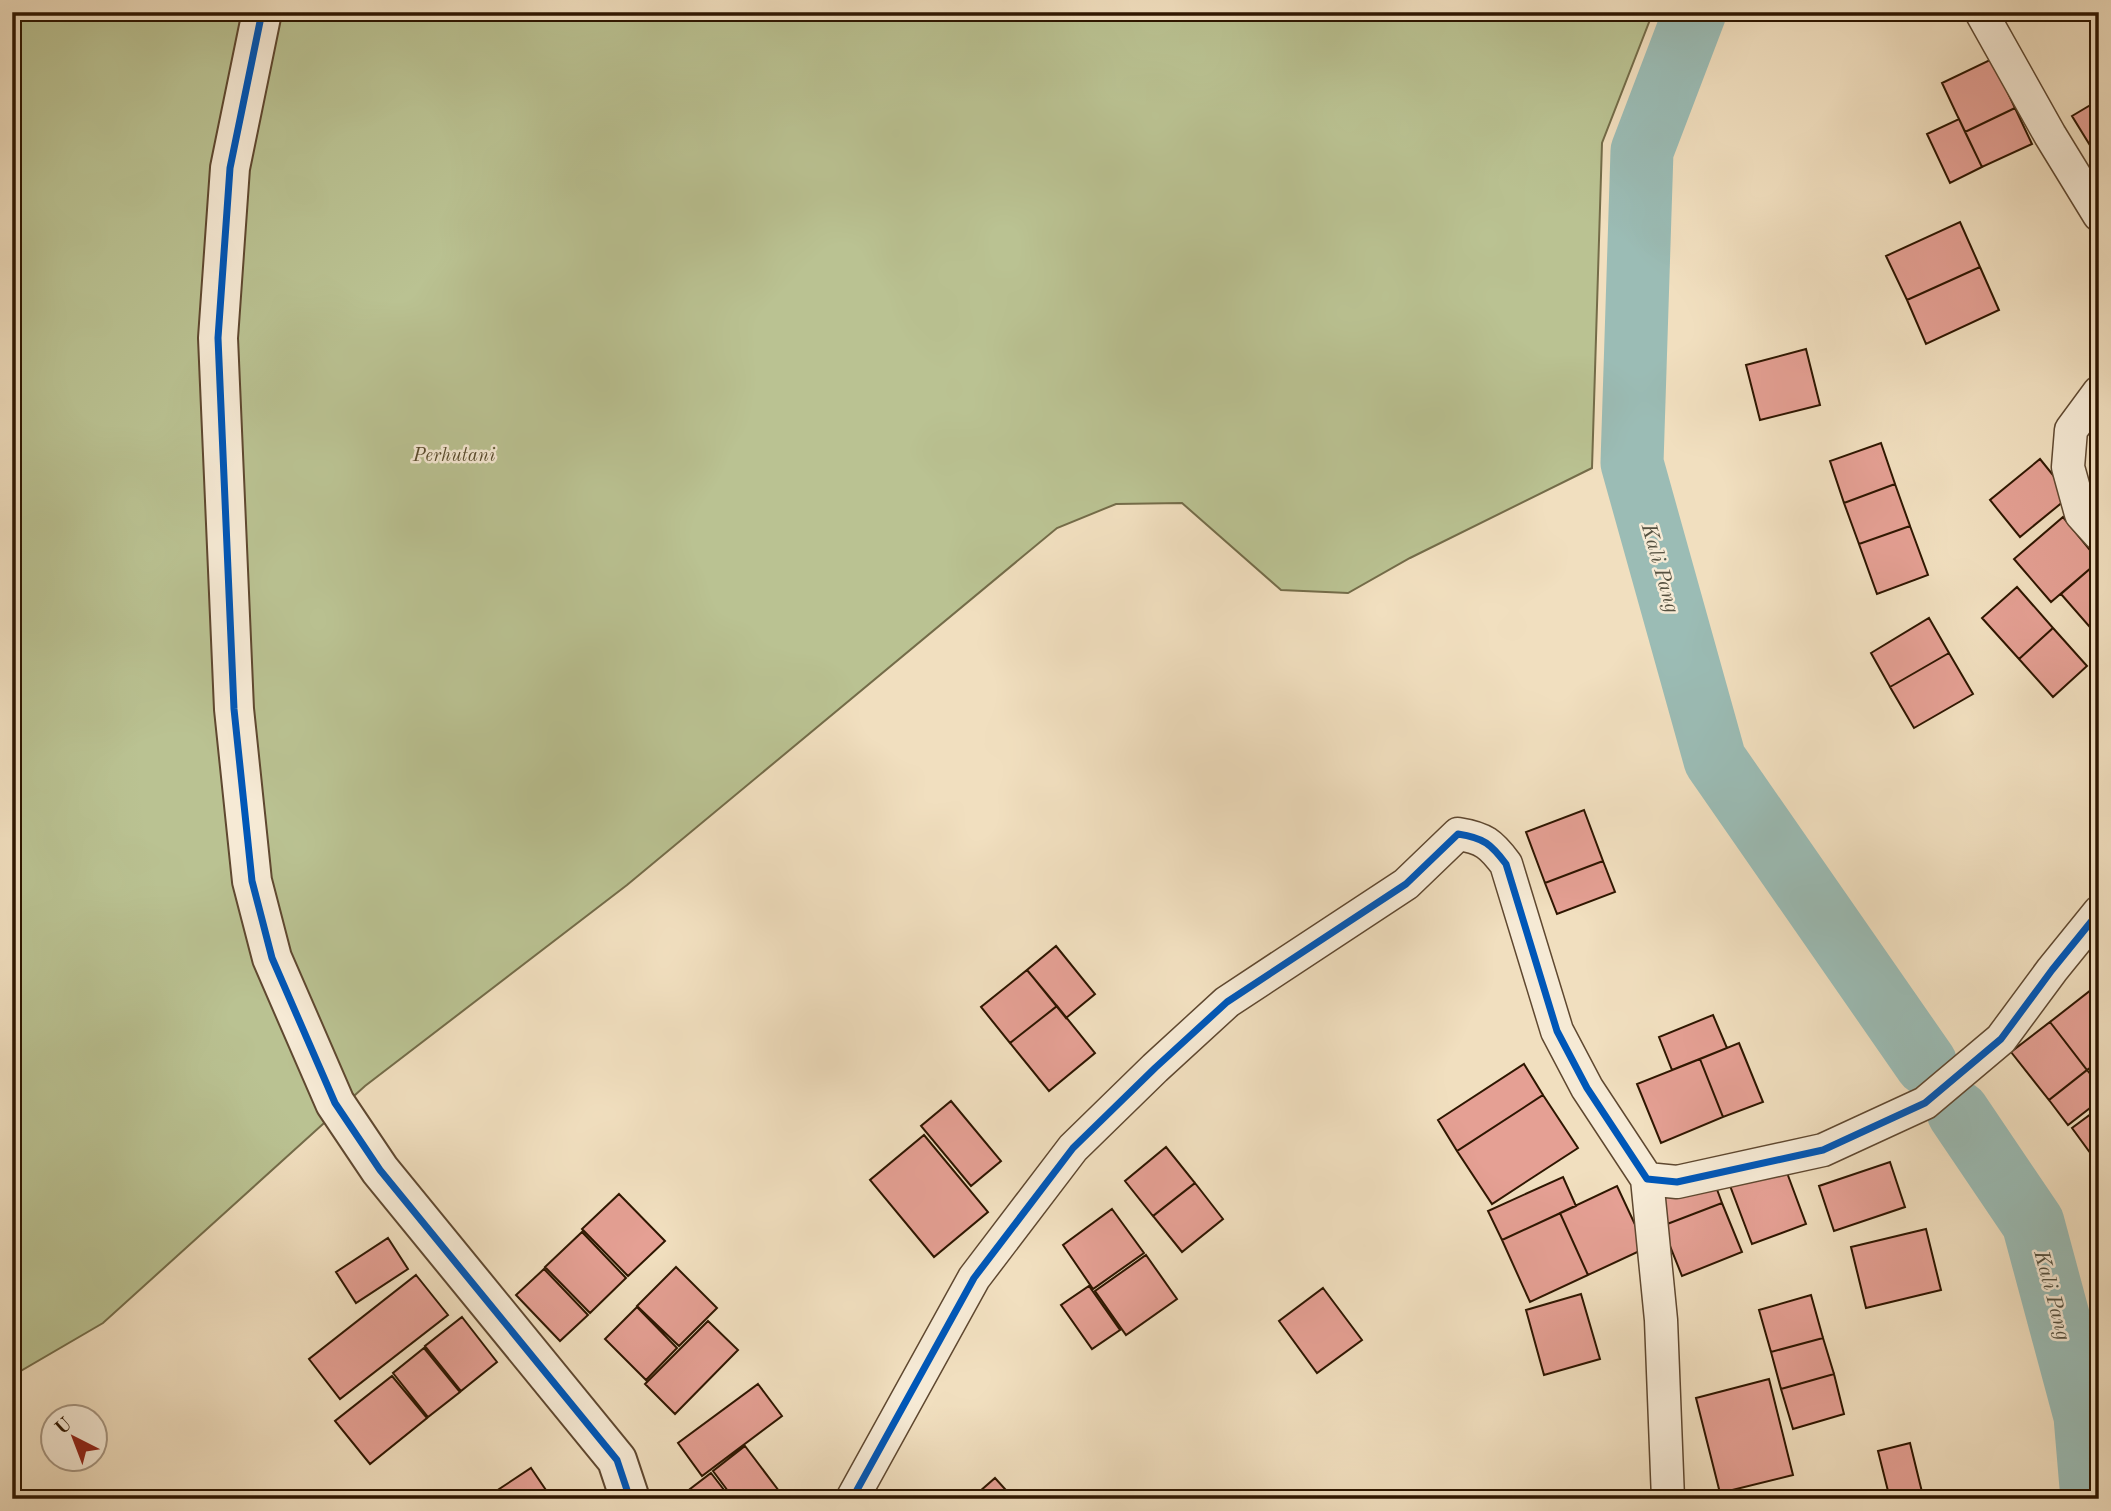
<svg xmlns="http://www.w3.org/2000/svg" width="2111" height="1511" font-family="'Old Standard TT',serif">
<style>
.green{fill:#bac292;stroke:#746c49;stroke-width:2}
.lines{fill:none;stroke-linecap:round;stroke-linejoin:round}
.river{stroke:#9bbcb5;stroke-width:63}
.building{fill:#e5a094;stroke:#2e1600;stroke-width:2}
.minor-casing{stroke:#5f4830;stroke-width:35}
.tertiary-casing{stroke:#5f4830;stroke-width:42}
.minor{stroke:#f6ead5;stroke-width:32}
.tertiary{stroke:#f6ead5;stroke-width:38}
.cycleway-casing{stroke:#f6ead5;stroke-width:11}
.cycleway{stroke:#0057b8;stroke-width:7}
.labels{text-anchor:middle;stroke-width:5;stroke-linejoin:round;paint-order:stroke}
.park-label{font-size:19px;font-style:italic;fill:#584a2c;stroke:#f6ead5}
.water-label{font-size:21px;font-style:italic;fill:#54503f;stroke:#f6ead5}
</style>
<rect width="100%" height="100%" fill="#f1dfbf"/>
<filter id="stains"><feTurbulence type="fractalNoise" baseFrequency=".00286" numOctaves="4"/><feColorMatrix values="0 0 0 0 .2 0 0 0 0 .09 0 0 0 0 .02 0 0 0 .5 -.17"/></filter>
<radialGradient id="worn" r=".72"><stop offset=".6" stop-color="#630" stop-opacity="0"/><stop offset="1" stop-color="#630" stop-opacity=".3"/></radialGradient>
<path class="green" d="M12 12H1653L1602 143 1592 468 1410 558 1348 593 1281 590 1182 503 1116 504 1057 528 627 885 365 1086 103 1323 12 1376Z"/>
<g class="lines">
<path class="river" d="M1695 12 1642 151 1632 463 1715 760 1926 1064
M1958 1112 2033 1223 2085 1416 2092 1499"/>
</g>
<path class="building" d="M1992 59 2015 108 1965 132 1942 83Z
M2099 100V160L2072 116Z
M2015 108 2032 144 1982 167 1965 132Z
M1959 119 1982 167 1950 183 1927 134Z
M1960 222 1980 267 1907 300 1886 256Z
M1980 267 1999 310 1926 344 1907 300Z
M1806 349 1820 405 1760 420 1746 365Z
M1881 443 1895 484 1844 503 1830 461Z
M2040 459 2070 496 2020 537 1990 500Z
M1895 484 1910 526 1859 544 1844 503Z
M2099 485V509L2087 495Z
M2063 517 2099 561 2051 602 2014 559Z
M1910 526 1928 575 1877 594 1859 544Z
M2099 561V630L2095 633 2061 594Z
M2017 587 2053 628 2019 659 1982 618Z
M1929 618 1949 653 1890 687 1871 653Z
M2053 628 2087 666 2053 697 2019 659Z
M1949 653 1973 694 1914 728 1890 687Z
M1584 810 1603 861 1545 883 1526 832Z
M1603 861 1615 892 1557 914 1545 883Z
M1056 946 1095 994 1066 1018 1027 970Z
M1027 970 1057 1006 1010 1043 981 1007Z
M2091 990 2099 1000V1061L2087 1070 2050 1022Z
M1057 1006 1095 1053 1049 1091 1010 1043Z
M1713 1015 1727 1048 1672 1070 1659 1037Z
M2050 1022 2087 1070 2049 1100 2011 1052Z
M1739 1043 1763 1102 1723 1117 1700 1059Z
M1700 1059 1723 1117 1661 1143 1637 1084Z
M1524 1064 1543 1095 1457 1151 1438 1120Z
M2087 1070 2099 1085V1101L2068 1125 2049 1100Z
M1543 1095 1578 1148 1492 1204 1457 1151Z
M951 1101 1001 1161 971 1186 921 1126Z
M2099 1108V1165L2072 1128Z
M924 1135 988 1212 934 1257 870 1180Z
M1166 1147 1195 1183 1153 1216 1125 1181Z
M1783 1162 1806 1224 1752 1244 1729 1183Z
M1890 1162 1905 1207 1834 1231 1819 1186Z
M1712 1176 1722 1203 1662 1226 1652 1200Z
M1563 1177 1576 1206 1502 1240 1488 1211Z
M1195 1183 1223 1219 1182 1252 1153 1216Z
M1617 1186 1646 1248 1588 1275 1560 1213Z
M619 1194 665 1241 628 1276 582 1229Z
M1722 1203 1742 1252 1682 1276 1662 1226Z
M1112 1209 1144 1253 1093 1289 1063 1245Z
M1560 1213 1588 1275 1530 1302 1502 1240Z
M1926 1229 1941 1290 1866 1308 1851 1247Z
M582 1232 626 1278 590 1313 545 1267Z
M388 1238 408 1269 356 1303 336 1272Z
M1146 1255 1177 1299 1126 1335 1095 1291Z
M676 1267 717 1308 679 1346 637 1306Z
M544 1269 588 1315 560 1341 516 1295Z
M416 1275 448 1315 340 1399 309 1359Z
M1089 1286 1120 1330 1092 1349 1061 1305Z
M1323 1288 1362 1340 1317 1373 1279 1321Z
M1581 1294 1600 1359 1544 1375 1526 1310Z
M1811 1295 1823 1338 1771 1352 1759 1310Z
M637 1307 677 1348 646 1380 605 1339Z
M462 1317 497 1362 461 1391 425 1346Z
M708 1321 738 1350 675 1414 645 1384Z
M1823 1338 1834 1374 1781 1389 1771 1352Z
M424 1348 460 1392 428 1417 393 1373Z
M1834 1374 1844 1414 1793 1429 1781 1389Z
M392 1376 427 1418 370 1464 335 1421Z
M1769 1379 1793 1475 1720 1493 1696 1398Z
M758 1384 782 1416 702 1476 678 1443Z
M1910 1443 1923 1496 1911 1499H1890L1878 1451Z
M745 1446 779 1491 768 1499H734L713 1471Z
M531 1468 552 1499H484Z
M711 1473 731 1499H677Z
M995 1478 1014 1499H971Z"/>
<g class="lines">
<defs>
<path id="minor" d="M1981 12 2050 135 2099 215
M2099 392 2071 430 2068 467 2081 514 2099 534
M1647 1179 1661 1320 1668 1499
M852 1499 974 1278 1073 1148 1155 1068 1227 1002 1406 884 1458 834C1484 838 1491 844 1506 864L1557 1031 1587 1088 1647 1179 1677 1182 1823 1150 1925 1103 2001 1039 2052 970 2099 912"/>
<path id="tertiary" d="M262 12 230 168 218 338 234 709 252 881 272 958 335 1103 380 1170 617 1460 630 1499"/>
</defs>
<use href="#minor" class="minor-casing"/>
<use href="#tertiary" class="tertiary-casing"/>
<use href="#minor" class="minor"/>
<use href="#tertiary" class="tertiary"/>
<defs>
<path id="cycleway" d="M262 12 230 168 218 338 234 709 252 881 272 958 335 1103 380 1170 617 1460 630 1499
M852 1499 974 1278 1073 1148 1155 1068 1227 1002 1406 884 1458 834C1484 838 1491 844 1506 864L1557 1031 1587 1088 1647 1179 1677 1182 1823 1150 1925 1103 2001 1039 2052 970 2099 912"/>
</defs>
<use href="#cycleway" class="cycleway-casing"/>
<use href="#cycleway" class="cycleway"/>
</g>
<g class="labels">
<g class="park-label">
<text x="454" y="461">Perhutani</text>
</g>
<g class="water-label">
<text transform="translate(1661 568) rotate(74)" y="7">Kali Pang</text>
<text transform="translate(2053 1295) rotate(75)" y="7">Kali Pang</text>
</g>
</g>
<rect width="2111" height="1511" fill="none" stroke="#f1dfbf" stroke-width="42"/>
<rect x="14" y="14" width="2083" height="1483" fill="none" stroke="#2e1600" stroke-width="3.5"/>
<rect x="21" y="21" width="2069" height="1469" fill="none" stroke="#2e1600" stroke-width="2"/>
<g transform="translate(74 1438) rotate(318)"><circle r="33" fill="#f6ead5" stroke="#a69580" stroke-width="2"/>
<path d="M0-5L12 26L0 18L-12 26Z" fill="#8f2418"/>
<text y="-10" font-size="19" font-weight="bold" text-anchor="middle" fill="#2e1600">U</text>
</g>
<rect width="100%" height="100%" filter="url(#stains)"/>
<rect width="100%" height="100%" fill="url(#worn)"/>
</svg>
